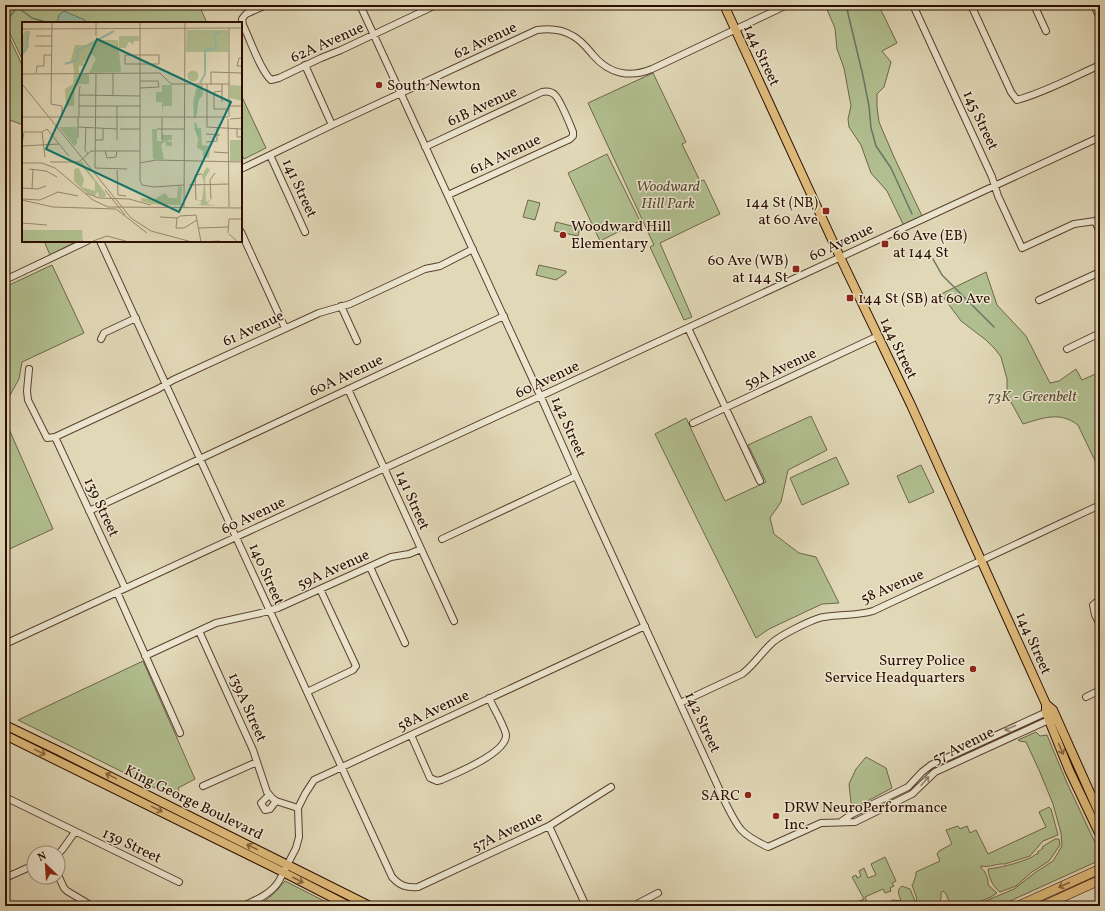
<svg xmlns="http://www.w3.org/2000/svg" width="1105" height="911" font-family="Vollkorn,serif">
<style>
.green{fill:#b1bf90;stroke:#6e6648}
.water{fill:#95bba8;stroke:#6b7665}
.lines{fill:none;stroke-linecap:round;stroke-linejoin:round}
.stream{stroke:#6b7665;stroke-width:1.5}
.minor-casing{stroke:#59402e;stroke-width:8}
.major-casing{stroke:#2c0e01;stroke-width:10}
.highway-casing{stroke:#2c0e01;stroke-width:10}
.minor{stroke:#ece6d0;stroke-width:6}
.major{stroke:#e0bc7c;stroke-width:8}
.highway{stroke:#e0bc7c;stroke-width:9}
.oneway{stroke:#968573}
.oneway2{stroke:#86653e}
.poi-dot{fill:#8f2418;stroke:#ece6d0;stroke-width:1.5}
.labels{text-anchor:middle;stroke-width:3;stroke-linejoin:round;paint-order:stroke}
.street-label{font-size:15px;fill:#2c0e01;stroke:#ece6d0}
.poi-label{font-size:15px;fill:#2c0e01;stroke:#ece6d0;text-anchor:start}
.park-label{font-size:15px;font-style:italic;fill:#5b4c33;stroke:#ece6d0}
.inset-river{fill:none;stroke:#95bba8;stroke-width:2}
.inset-road{fill:none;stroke:#99876e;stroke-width:1}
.view{fill:#0f766e;fill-opacity:0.15;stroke:#0f766e;stroke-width:2}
.inset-edge{fill:none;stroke:#2c0e01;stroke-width:2}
</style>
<rect width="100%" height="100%" fill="#e1d8b7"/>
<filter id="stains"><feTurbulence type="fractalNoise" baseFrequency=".005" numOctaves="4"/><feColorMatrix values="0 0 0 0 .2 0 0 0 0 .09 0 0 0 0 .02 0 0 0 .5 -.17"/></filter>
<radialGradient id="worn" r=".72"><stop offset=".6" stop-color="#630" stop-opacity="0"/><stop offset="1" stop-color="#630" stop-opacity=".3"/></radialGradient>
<path class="green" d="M5 5H178L180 9 188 5H199L207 23H23V61L5 23Z
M825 5H876L882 12 897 43 882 51 891 62 884 87 877 94V107L879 122 894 157 923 218 904 226 887 191 871 173 861 145 849 127 848 119 851 106 844 68 837 49 835 28Z
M5 28 23 67V125L10 120 5 126Z
M653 73 686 142 682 144 700 181 704 180 720 214 660 243 692 317 684 320 650 247 654 245 588 103Z
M241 95 266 148 244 159 241 153Z
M607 154 640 221 600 241 568 173Z
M528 200 540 203 535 220 523 217Z
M556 222 580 228 578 236 554 231Z
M44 241H77L50 255Z
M52 265 84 333 22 362 19 379 5 404V287Z
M539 265 566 271V273L556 280 536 275Z
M986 272 997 305 1026 336 1050 383 1059 381 1076 369 1082 380 1100 372V464L1097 465 1078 425C1060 411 1043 418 1023 424L1011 402 1007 393V379L1001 357 995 349 986 340 961 321 941 294Z
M5 412V420L53 529 5 551Z
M811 416 827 450 788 470 781 502 770 518 774 534 799 553 816 557 839 603 822 604 769 629 756 638 655 434 686 418 725 501 766 482 748 445Z
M836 457 849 484 802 505 790 478Z
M921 465 934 492 909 503 897 476Z
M143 661 195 779 178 788 183 802 18 720Z
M1036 732 1040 736 1047 735 1067 783 1098 849 1100 854 1098 861 999 906H974L1014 889 1036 872 1053 861 1062 846 1061 833 1053 804 1039 770 1026 742 1019 741 1018 740Z
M866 757 886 768 892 788 856 807 851 803 849 784 856 769Z
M1049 807 1051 809 1058 835 1043 841 1030 856 1005 864C997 863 990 868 981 866V868C985 870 989 880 988 885L997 893 991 897 968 906H951L946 894 943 891 941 893V898L938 906H882L893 900 901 901C899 895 896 890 902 886L910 889 915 901 917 899 912 885 914 882V880L915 879V877L916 876V872L940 861 937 854 939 851 952 844 946 830 958 826 960 829 967 826 970 833 976 830 988 854 1046 827 1039 812Z
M1055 839H1059L1060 845 1049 861 1032 872 1016 886 1000 892C993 886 989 879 988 869 999 868 1029 861 1036 854H1038V851H1039L1043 848 1042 847Z
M885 857 896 881 892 883 894 886 890 888 891 891 885 893 883 889 865 897 867 902 857 906H848L864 899 852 877 856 875 857 878 861 876 859 871 864 868 868 878 876 875 871 864Z
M285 881 334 906H287L276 901 265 906H255C270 899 275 893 285 881Z"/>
<path class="water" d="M64 11 85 20 87 23H57L59 15Z"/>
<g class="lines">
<path class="stream" d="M846 5 863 76 869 106 871 128 876 146 891 168 912 214
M17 7 32 18 46 22
M5 23 19 5
M933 259 942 275 994 327"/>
<defs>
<path id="minor" d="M266 5 246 14 242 19 243 25C250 39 260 70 271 80L279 78 321 58 341 50 436 5
M360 5 544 404 576 476 726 804C739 830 741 834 768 847L821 823 855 822 912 794 935 772 1053 718
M913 5 992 177 998 196 1022 248 1074 224 1095 221 1100 218
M971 5 1011 92 1017 100C1046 92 1073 77 1100 65
M1034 5 1046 31
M1094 5 1100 18
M305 65 332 125
M425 147 542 92C547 91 551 91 555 95 560 100 570 124 573 132V136L570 139 448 195
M270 155 305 232
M241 169 332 125 537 30C550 28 562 29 573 36 582 41 587 48 593 55 609 74 630 78 652 69L787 5
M1095 221 1100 232
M241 232 285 328
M100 241 392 877C400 886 407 888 418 887L549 826 611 787
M5 280 87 241
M1039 300 1100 272
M341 306 357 341
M688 328 760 481
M101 339 104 333 136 318
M1067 349 1100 333
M29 369 27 391 28 400 47 438 55 437 158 389 173 380 319 313 350 304 425 269 440 266 473 249
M348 389 454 621
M693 423 878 336
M55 437 125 588
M89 511 504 316
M442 539 576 476
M370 567 405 643
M117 592 180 733
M1100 599 1093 605 1095 615 1100 625
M199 631 253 750 267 792 272 798 276 801 298 808
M5 644 1100 137
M145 656 216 623 261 613 278 608 391 557 409 554 421 549
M307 692 353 670 356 666 320 589
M1086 697 1100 690
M680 703 742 674C754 665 761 653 772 643 779 636 814 618 824 617 840 614 857 616 873 611L1100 505
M411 735 430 778 437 781 441 780C455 774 507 753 506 735 505 727 493 707 489 698
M203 786 257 762
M269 795 261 803 265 810 270 809 276 801
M5 797 179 882
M842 821 852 814 908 787 922 772 931 765 1049 711
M549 826 586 906
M58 854 62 850 75 832
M58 875 64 888 67 891 92 906
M5 878 34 865
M243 906C256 900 271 894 279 881L296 848 299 837 298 808 305 794 314 780 645 626
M633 906 658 893"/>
<path id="major" d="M724 5 840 257 911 405 1046 704 1053 710 1100 815
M1046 705V713L1069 770 1100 835
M5 725 59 751 370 906
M5 735 273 867 349 906"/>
<path id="highway" d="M1018 906 1100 869
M1043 906 1100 880"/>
</defs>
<use href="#minor" class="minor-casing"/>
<use href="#major" class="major-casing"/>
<use href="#highway" class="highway-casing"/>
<use href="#minor" class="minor"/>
<use href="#major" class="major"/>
<use href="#highway" class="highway"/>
</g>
<defs><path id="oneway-shaft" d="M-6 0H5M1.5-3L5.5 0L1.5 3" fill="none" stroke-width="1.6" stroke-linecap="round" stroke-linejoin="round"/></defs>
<g class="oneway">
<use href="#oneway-shaft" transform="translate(1010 728) rotate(156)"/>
<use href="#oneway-shaft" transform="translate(925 781) rotate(-50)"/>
</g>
<g class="oneway2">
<use href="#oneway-shaft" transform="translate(1061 749) rotate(67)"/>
<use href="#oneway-shaft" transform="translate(40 752) rotate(26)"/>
<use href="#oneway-shaft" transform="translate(111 776) rotate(-154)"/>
<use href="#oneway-shaft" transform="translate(157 809) rotate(26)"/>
<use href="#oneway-shaft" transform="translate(252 847) rotate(-154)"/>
<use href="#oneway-shaft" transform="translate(298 880) rotate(27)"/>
<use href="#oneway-shaft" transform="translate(1064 885) rotate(156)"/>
</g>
<g class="poi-dot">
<circle cx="379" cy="85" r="4"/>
<rect x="822" y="207" width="8" height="8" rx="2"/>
<circle cx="563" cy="235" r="4"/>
<rect x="881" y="240" width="8" height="8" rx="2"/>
<rect x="792" y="265" width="8" height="8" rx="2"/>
<rect x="846" y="294" width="8" height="8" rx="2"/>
<circle cx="973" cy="669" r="4"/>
<circle cx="748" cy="795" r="4"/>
<circle cx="776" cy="816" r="4"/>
</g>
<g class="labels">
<g class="street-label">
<text transform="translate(485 40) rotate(-25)" y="5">62 Avenue</text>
<text transform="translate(327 42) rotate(-24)" y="5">62A Avenue</text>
<text transform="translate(762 55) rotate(65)" y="5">144 Street</text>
<text transform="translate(482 106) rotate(-25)" y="5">61B Avenue</text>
<text transform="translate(981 120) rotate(65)" y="5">145 Street</text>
<text transform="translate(505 154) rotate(-25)" y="5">61A Avenue</text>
<text transform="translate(300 188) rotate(65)" y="5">141 Street</text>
<text transform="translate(841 242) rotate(-25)" y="5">60 Avenue</text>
<text transform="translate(253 328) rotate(-25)" y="5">61 Avenue</text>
<text transform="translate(899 348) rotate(64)" y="5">144 Street</text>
<text transform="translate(780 368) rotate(-25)" y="5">59A Avenue</text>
<text transform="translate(346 375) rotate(-25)" y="5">60A Avenue</text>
<text transform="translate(547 379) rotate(-25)" y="5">60 Avenue</text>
<text transform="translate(569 427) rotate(66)" y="5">142 Street</text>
<text transform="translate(413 500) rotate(66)" y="5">141 Street</text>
<text transform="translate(102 507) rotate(65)" y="5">139 Street</text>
<text transform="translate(253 515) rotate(-25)" y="5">60 Avenue</text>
<text transform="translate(333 569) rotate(-24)" y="5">59A Avenue</text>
<text transform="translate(267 574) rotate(66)" y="5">140 Street</text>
<text transform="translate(892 586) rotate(-23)" y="5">58 Avenue</text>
<text transform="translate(1034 643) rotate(66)" y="5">144 Street</text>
<text transform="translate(248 707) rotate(66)" y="5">139A Street</text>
<text transform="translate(433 710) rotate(-25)" y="5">58A Avenue</text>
<text transform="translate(703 722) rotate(65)" y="5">142 Street</text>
<text transform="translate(963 745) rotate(-26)" y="5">57 Avenue</text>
<text transform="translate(194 802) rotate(26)" y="5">King George Boulevard</text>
<text transform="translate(507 831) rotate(-25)" y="5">57A Avenue</text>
<text transform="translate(132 845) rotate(25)" y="5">139 Street</text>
</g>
<g class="poi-label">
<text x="387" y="90">South Newton</text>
<text x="818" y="207" text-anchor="end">144 St (NB)<tspan x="818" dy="17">at 60 Ave</tspan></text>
<text x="571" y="231">Woodward Hill<tspan x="571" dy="17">Elementary</tspan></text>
<text x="893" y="240">60 Ave (EB)<tspan x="893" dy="17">at 144 St</tspan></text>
<text x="788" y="265" text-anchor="end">60 Ave (WB)<tspan x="788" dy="17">at 144 St</tspan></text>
<text x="858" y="303">144 St (SB) at 60 Ave</text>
<text x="965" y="665" text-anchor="end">Surrey Police<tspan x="965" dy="17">Service Headquarters</tspan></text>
<text x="740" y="800" text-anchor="end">SARC</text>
<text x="784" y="812">DRW NeuroPerformance<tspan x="784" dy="17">Inc.</tspan></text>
</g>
<g class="park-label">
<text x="668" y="191">Woodward<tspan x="668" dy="17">Hill Park</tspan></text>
<text x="1032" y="401">73K - Greenbelt</text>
</g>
</g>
<g transform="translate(22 22)">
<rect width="220" height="220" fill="#e1d8b7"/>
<path d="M165 8H206V30H164ZM3 9H8L6 14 7 25 0 33V15ZM97 14H117V19H112L111 23 107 19 104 26H97ZM75 18H96L99 50 67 51 74 37 70 32 61 41 62 44H57V51H52L51 41H48L53 23H65ZM165.5 54a5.5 5.5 0 1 1 11 0a5.5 5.5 0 1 1-11 0ZM52 52H67V62H57L53 67 52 84H44L43 67 51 62ZM175 62 181 63V73L175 80 174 96H172L171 80ZM140 63H150V84H141L140 95V80H134V70H140ZM208 63 220 64V79L208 76ZM37 105H55V122L52 124ZM172 106H179L180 123 188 124 187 136 181 135V129L175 126 176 117ZM130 107H135V119H140V113H150V118L143 119 150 120V124H144L143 119 139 123 142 137H131ZM208 118H220V139H208ZM60 140 84 172 83 175H77L76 169 73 174 62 169 52 159V147L57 146 62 158 60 165 73 169V160L58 142H53ZM185 145 188 148 183 156 184 180 189 177 185 182 195 184 174 183 179 182V179L175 178H180L182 162 180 153ZM156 164 160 165 159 183 130 182 119 179V176L133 177 143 171 147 176H155ZM0 208H60L61 220H0Z" fill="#b1bf90"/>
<path class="inset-river" d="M0 32 4 28 7 10M43 42 56 38 55 29 92 9M178 61 183 52V28L194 27 193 12 200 9M173 94 178 64M173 101 177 113"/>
<path class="inset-road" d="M30 0 29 82 40 84V95M118 0V159L120 163 132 165 162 163M207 6V95M0 7 220 6M14 14H30M74 14V0M13 24H30M103 33H137V42H103ZM220 36H217L215 44H220M14 51 15 44H22V33H30M74 51 73 146 105 147M0 52 138 51 149 62H207M0 62 109 196 129 209 170 220M185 62V105L220 107M189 62V50L220 51M58 64 57 73 118 74M118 66 137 65 136 59H118M200 69 192 70V87H207M57 73V95M91 73V51M200 80V62M57 84H118M207 84H220M0 95H206M140 96V118M206 97 207 185M208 97 220 96M56 105 95 107M64 105 63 128 66 132M98 107H118M135 107H162M215 107V115H220M20 110 25 107 47 134M20 110 23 135M184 112 198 113M56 116V95M73 118H81V107M95 118V84M184 120 195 119V106M0 122 2 110H20M0 124 37 122M83 129 85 136 94 135 95 129M192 130 207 131M28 140H57L69 129H118M0 141H20L33 146 71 178 86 185 220 186M118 141 134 138 220 140M7 147 24 149 35 155M95 148 96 173 104 174M167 163 207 162M0 166 16 167 24 164M10 167 11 147M83 168 103 193M64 171 77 176 107 177 129 183M0 177 18 178 36 170 56 174M189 177 188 158 193 151M0 178 31 185 94 187 125 211M174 178 173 153 180 152M162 186 163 0M174 193 158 194 155 196 154 206H162L175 198M174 193 179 220 198 219M138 195 155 196M0 201 25 203M177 206 207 205M206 211 207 197H220M207 212 216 220M71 219 85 214 107 220"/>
<path class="view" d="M75 17 209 80 157 190 24 127Z"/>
<rect width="220" height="220" class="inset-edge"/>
</g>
<rect width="1105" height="911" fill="none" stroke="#e1d8b7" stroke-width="20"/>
<rect x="6" y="6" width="1093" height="899" fill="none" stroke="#2c0e01" stroke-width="2"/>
<rect x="10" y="10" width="1085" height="891" fill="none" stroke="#2c0e01"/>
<g transform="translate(46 865) rotate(335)"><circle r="19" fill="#ece6d0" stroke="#9f907d"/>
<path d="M0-3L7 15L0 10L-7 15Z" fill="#8f2418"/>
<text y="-6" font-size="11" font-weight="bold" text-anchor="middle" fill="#2c0e01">N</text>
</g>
<rect width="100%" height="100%" filter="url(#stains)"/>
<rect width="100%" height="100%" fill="url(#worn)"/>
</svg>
